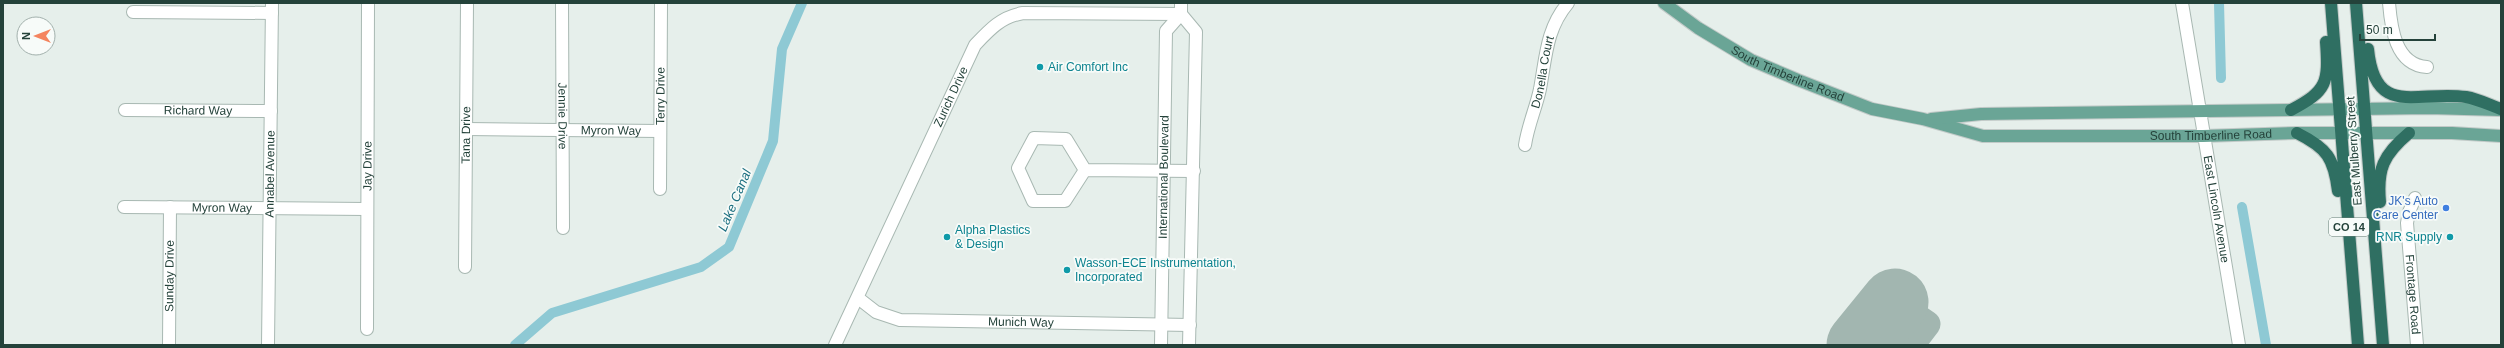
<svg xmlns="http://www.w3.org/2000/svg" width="2504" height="348" font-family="Arial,sans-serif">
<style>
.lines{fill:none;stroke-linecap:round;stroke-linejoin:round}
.canal{stroke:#8ec9d4;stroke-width:10}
.taxiway{stroke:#a2b6b0;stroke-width:27}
.runway{stroke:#a2b6b0;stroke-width:67}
.minor-casing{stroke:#a8b8b2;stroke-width:14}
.major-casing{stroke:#c2cac8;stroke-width:14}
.highway-casing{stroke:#c2cac8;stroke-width:14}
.minor{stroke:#fff;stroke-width:12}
.major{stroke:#6aa596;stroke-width:12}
.highway{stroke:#2f6f62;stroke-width:12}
.culture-dot{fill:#0f9aa8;stroke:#f7fbf9;stroke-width:1.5}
.shop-dot{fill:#3f7fe0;stroke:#f7fbf9;stroke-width:1.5}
.labels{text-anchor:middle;stroke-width:3.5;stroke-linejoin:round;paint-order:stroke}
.shield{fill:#f7fbf9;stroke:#637a73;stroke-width:1}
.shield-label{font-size:11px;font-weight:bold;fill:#24423a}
.culture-label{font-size:12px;fill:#0d838f;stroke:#f7fbf9;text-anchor:start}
.street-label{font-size:12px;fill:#24423a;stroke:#f7fbf9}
.shop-label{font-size:12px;fill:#366cbe;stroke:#f7fbf9;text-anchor:end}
.water-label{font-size:13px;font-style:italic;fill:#1c6f80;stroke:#f7fbf9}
</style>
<rect width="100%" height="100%" fill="#e6efeb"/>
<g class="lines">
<path class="canal" d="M2219 3 2221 78
M2242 207 2266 345
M515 345 552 313 701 267 729 247 773 141 782 49 802 3"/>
<path class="taxiway" d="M1895 302 1927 324 1911 345"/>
<path class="runway" d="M1860 345 1895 302"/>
<defs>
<g id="minor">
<path id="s1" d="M562 3 563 228"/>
<path id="s2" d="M2182 3 2239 345"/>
<path d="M2389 3C2391 27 2395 65 2427 67"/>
<path d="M133 12 272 13"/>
<path d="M1181 14 1196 32 1189 345"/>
<path id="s3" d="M125 110 271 111"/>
<path id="s4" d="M466 129 660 131"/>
<path id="s5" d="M1525 145C1528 125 1536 108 1540 89 1546 57 1546 29 1568 3"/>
<path d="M1085 170 1065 201H1033L1018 168 1034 138 1066 139 1085 170 1194 171"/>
<path id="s6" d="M660 189 661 3"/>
<path id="s7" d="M2415 198 2409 212 2407 223 2417 345"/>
<path id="s8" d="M124 207 367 209"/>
<path id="s9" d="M465 267 467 3"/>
<path id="s10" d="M858 298 876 312 900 320 1190 325"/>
<path id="s11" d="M367 329 368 3"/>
<path id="s12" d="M169 345 170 207"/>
<path id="s13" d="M268 345 272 3"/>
<path id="s14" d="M835 345 975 45C990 29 1001 17 1023 13L1181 14"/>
<path id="s15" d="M1161 345 1166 31 1181 14V3"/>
</g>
<g id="major">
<path id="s16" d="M1664 3 1698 28 1751 60 1798 80 1872 109 1923 119 1983 136H2203L2297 133H2452L2501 136"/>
<path d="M1931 119 1981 114 2429 108 2500 110"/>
</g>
<path id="highway" d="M2331 3 2358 345
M2356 3 2383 345
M2368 49C2375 119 2417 90 2466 97 2478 99 2490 105 2501 109
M2291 110C2327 91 2329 83 2326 42
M2297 133C2327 148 2334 158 2338 191
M2380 202C2377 169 2383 155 2409 133"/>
</defs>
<use href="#minor" class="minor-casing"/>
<use href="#major" class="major-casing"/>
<use href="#highway" class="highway-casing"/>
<use href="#minor" class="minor"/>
<use href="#major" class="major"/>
<use href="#highway" class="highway"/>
</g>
<g class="culture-dot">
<circle cx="1040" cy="67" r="4"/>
<circle cx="947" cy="237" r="4"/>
<circle cx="2450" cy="237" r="4"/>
<circle cx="1067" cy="270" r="4"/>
</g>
<circle class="shop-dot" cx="2446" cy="208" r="4"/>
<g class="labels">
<rect class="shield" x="2329" y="218" width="40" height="18" rx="3"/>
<g class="shield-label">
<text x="2349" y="231">CO 14</text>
</g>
<g class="culture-label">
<text x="1048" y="71">Air Comfort Inc</text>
<text x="955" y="234">Alpha Plastics<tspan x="955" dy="14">&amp; Design</tspan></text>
<text x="2442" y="241" text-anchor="end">RNR Supply</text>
<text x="1075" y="267">Wasson-ECE Instrumentation,<tspan x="1075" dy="14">Incorporated</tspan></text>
</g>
<g class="street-label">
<text dy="4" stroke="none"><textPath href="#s5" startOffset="75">Donella Court</textPath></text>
<text dy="4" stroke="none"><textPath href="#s16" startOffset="143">South Timberline Road</textPath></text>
<text dy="4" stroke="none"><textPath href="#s6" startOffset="93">Terry Drive</textPath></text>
<text dy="4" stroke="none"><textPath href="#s14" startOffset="274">Zurich Drive</textPath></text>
<text dy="4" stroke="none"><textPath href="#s3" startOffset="73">Richard Way</textPath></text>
<text dy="4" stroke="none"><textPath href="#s1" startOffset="113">Jennie Drive</textPath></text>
<text dy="4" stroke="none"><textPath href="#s4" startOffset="145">Myron Way</textPath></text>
<text dy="4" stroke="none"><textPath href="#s9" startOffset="132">Tana Drive</textPath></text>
<text dy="4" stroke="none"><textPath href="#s16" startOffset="577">South Timberline Road</textPath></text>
<text transform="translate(2354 151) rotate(-94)" y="4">East Mulberry Street</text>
<text dy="4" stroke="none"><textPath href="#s11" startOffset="163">Jay Drive</textPath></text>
<text dy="4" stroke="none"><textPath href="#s13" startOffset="171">Annabel Avenue</textPath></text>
<text dy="4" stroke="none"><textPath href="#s15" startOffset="168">International Boulevard</textPath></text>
<text dy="4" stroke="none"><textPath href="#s8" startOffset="98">Myron Way</textPath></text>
<text dy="4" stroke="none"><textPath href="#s2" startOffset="209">East Lincoln Avenue</textPath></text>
<text dy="4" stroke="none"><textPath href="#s12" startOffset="69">Sunday Drive</textPath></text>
<text dy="4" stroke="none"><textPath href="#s7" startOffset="98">Frontage Road</textPath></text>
<text dy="4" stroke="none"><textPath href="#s10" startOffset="169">Munich Way</textPath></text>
</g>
<g class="shop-label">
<text x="2438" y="205">JK's Auto<tspan x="2438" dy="14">Care Center</tspan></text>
</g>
<g class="water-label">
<text transform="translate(734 200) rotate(-67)" y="5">Lake Canal</text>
</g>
</g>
<rect width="2504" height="348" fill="none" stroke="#24423a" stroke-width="8"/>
<g transform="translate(36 36) rotate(270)"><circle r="19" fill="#f7fbf9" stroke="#a3b1ad"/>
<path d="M0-3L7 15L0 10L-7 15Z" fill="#f4845f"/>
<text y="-6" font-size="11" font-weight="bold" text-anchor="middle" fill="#24423a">N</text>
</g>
<path d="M2360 34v6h75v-6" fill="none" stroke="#24423a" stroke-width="2"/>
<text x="2366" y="34" font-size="12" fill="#24423a" stroke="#f7fbf9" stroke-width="3" paint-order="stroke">50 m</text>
</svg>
